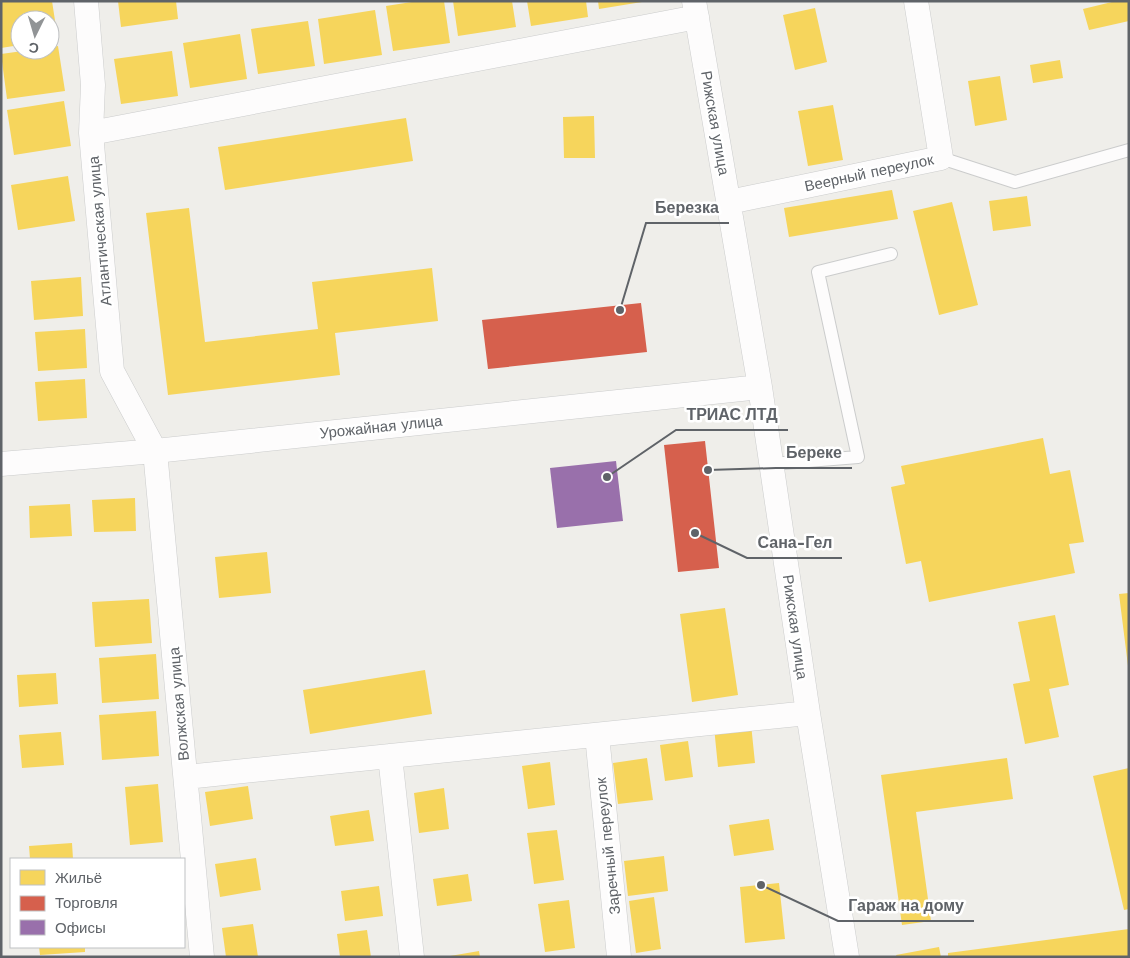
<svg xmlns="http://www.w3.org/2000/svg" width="1130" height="958" font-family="'Work Sans',sans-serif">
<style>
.homes{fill:#f6d55c}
.shops{fill:#d6604d}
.offices{fill:#9970ab}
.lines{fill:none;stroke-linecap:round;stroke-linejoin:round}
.service-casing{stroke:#cbcccc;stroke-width:14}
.minor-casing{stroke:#cbcccc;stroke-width:25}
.service{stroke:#fdfcfc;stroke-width:12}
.minor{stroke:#fdfcfc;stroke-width:24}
.labels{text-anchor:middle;stroke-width:5;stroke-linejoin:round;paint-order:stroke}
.street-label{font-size:15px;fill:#5f6368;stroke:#fff}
.leader{fill:none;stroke:#5f6368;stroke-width:2}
.callout-dot{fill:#5f6368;stroke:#fff;stroke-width:2}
.callout-label{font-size:16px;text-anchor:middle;font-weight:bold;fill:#5f6368;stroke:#fff;stroke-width:5;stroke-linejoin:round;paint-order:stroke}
</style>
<rect width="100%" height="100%" fill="#efeeea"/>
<path class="homes" d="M52 1 58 40 50 41V20H20V45L1 48V2Z
M118 1H176L178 19 121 27Z
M418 1H444L450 43 393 51 386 6Z
M453 1H512L516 27 458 36Z
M527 1H586L588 17 531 26Z
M598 1H642V2L599 9Z
M1116 1H1129V21L1089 30 1083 9Z
M815 8 827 62 795 70 783 15Z
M375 10 382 55 324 64 318 19Z
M308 21 315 66 258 74 251 29Z
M240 34 247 79 190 88 183 43Z
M58 46 65 91 7 99 1 54 30 50H50V47Z
M172 51 178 96 121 104 114 59Z
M1060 60 1063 78 1033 83 1030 65Z
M1000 76 1007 120 975 126 968 81Z
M64 101 71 146 14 155 7 110Z
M833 105 843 160 808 166 798 111Z
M594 116 595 158H564L563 117Z
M406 118 413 161 225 190 218 147Z
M68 176 75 221 18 230 11 185Z
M892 190 898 219 789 237 784 208Z
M1027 196 1031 226 993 231 989 201Z
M952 202 978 305 939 315 913 211Z
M189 208 205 342 318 329 312 282 432 268 438 321 335 333 340 375 168 395 146 213Z
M81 277 83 316 34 320 31 281Z
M85 329 87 368 38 371 35 332Z
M85 379 87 418 38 421 35 382Z
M1043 438 1050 474 1070 470 1084 542 1069 544 1075 573 929 602 921 561 906 564 891 487 905 484 901 466Z
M135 498 136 531 94 532 92 500Z
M70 504 72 536 30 538 29 506Z
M267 552 271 593 219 598 215 557Z
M1129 593V666H1128L1119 594Z
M149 599 152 643 95 647 92 602Z
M725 608 738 695 692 702 680 614Z
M1055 615 1069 685 1049 689 1059 737 1025 744 1013 684 1030 681 1018 622Z
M156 654 159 699 102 703 99 658Z
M425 670 432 714 310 734 303 690Z
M56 673 58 704 19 707 17 675Z
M156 711 159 756 102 760 99 715Z
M751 724 755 763 718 767 714 727Z
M61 732 64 765 22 768 19 735Z
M688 741 693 777 665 781 660 745Z
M647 758 653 800 618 804 613 763Z
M1007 758 1013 799 916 812 931 921 902 925 881 775Z
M550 762 555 805 528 809 522 766Z
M1129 768V909L1124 910 1093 776Z
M158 784 163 842 130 845 125 787Z
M248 786 253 819 210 826 205 792Z
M444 788 449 829 419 833 414 793Z
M369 810 374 841 335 846 330 816Z
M769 819 774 850 734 856 729 825Z
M557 830 564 880 534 884 527 833Z
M72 843 73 859H30L29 846Z
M664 856 668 891 628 896 624 861Z
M256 858 261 890 220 897 215 864Z
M468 874 472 901 437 906 433 879Z
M779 883 785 939 745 943 740 887Z
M379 886 383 916 345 921 341 891Z
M654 897 661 949 636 953 629 901Z
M569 900 575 948 545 952 538 904Z
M253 924 258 957H226L222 928Z
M1129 929V957H948V953Z
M367 930 371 957H340L337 934Z
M39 947H85V952L40 955Z
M939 947 941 957H897L896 955Z
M479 951 480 957H450V956Z"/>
<path class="shops" d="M641 303 647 352 488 369 482 320Z
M705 441 719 568 678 572 664 445Z"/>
<path class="offices" d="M616 461 623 521 557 528 550 468Z"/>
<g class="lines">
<defs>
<path id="service" d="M941 158 1015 182 1129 150
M771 464 858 457 818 272 891 254"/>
<path id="minor" d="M86 1 93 85 91 133 112 371 155 451 202 957
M694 1 760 387 808 713 847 957
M91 133 697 17
M729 202 941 158 916 1
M1 464 155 451 760 387
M597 735 619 957
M390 756 412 957
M186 777 808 713"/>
</defs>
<use href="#service" class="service-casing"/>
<use href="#minor" class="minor-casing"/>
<use href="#service" class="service"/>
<use href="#minor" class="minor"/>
</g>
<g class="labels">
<g class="street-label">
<text transform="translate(715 123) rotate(80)" y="5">Рижская улица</text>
<text transform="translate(869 173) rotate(-12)" y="5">Веерный переулок</text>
<text transform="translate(100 231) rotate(-95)" y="5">Атлантическая улица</text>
<text transform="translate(381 427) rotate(-6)" y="5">Урожайная улица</text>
<text transform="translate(795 627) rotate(82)" y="5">Рижская улица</text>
<text transform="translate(179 704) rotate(-95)" y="5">Волжская улица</text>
<text transform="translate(608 846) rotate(-96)" y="5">Заречный переулок</text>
</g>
</g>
<path class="leader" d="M620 310L646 223H729M607 477L676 430H788M708 470L776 468H852M695 533L747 558H842M761 885L838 921H974"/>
<g class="callout-dot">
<circle cx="620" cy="310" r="5"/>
<circle cx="607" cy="477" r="5"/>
<circle cx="708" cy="470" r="5"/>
<circle cx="695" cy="533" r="5"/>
<circle cx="761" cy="885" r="5"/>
</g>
<g class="callout-label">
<text x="687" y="213">Березка</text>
<text x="732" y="420">ТРИАС ЛТД</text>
<text x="814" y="458">Береке</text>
<text x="795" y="548">Сана-Гел</text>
<text x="906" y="911">Гараж на дому</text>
</g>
<rect width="1130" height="958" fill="none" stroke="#5f6368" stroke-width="5"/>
<rect x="10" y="858" width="175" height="90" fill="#ffffff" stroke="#bfc1c3"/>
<rect x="20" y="870" width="25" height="15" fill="#f6d55c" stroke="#bfc1c3"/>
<text x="55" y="883" font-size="15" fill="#5f6368">Жильё</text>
<rect x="20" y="896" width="25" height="15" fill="#d6604d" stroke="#bfc1c3"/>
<text x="55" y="908" font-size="15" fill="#5f6368">Торговля</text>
<rect x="20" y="920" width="25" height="15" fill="#9970ab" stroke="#bfc1c3"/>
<text x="55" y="933" font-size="15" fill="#5f6368">Офисы</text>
<g transform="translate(35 35) rotate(185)"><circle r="24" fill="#ffffff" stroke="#bfc1c3"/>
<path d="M0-4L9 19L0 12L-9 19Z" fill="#919496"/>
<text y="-8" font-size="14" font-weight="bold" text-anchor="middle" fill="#5f6368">С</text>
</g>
</svg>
